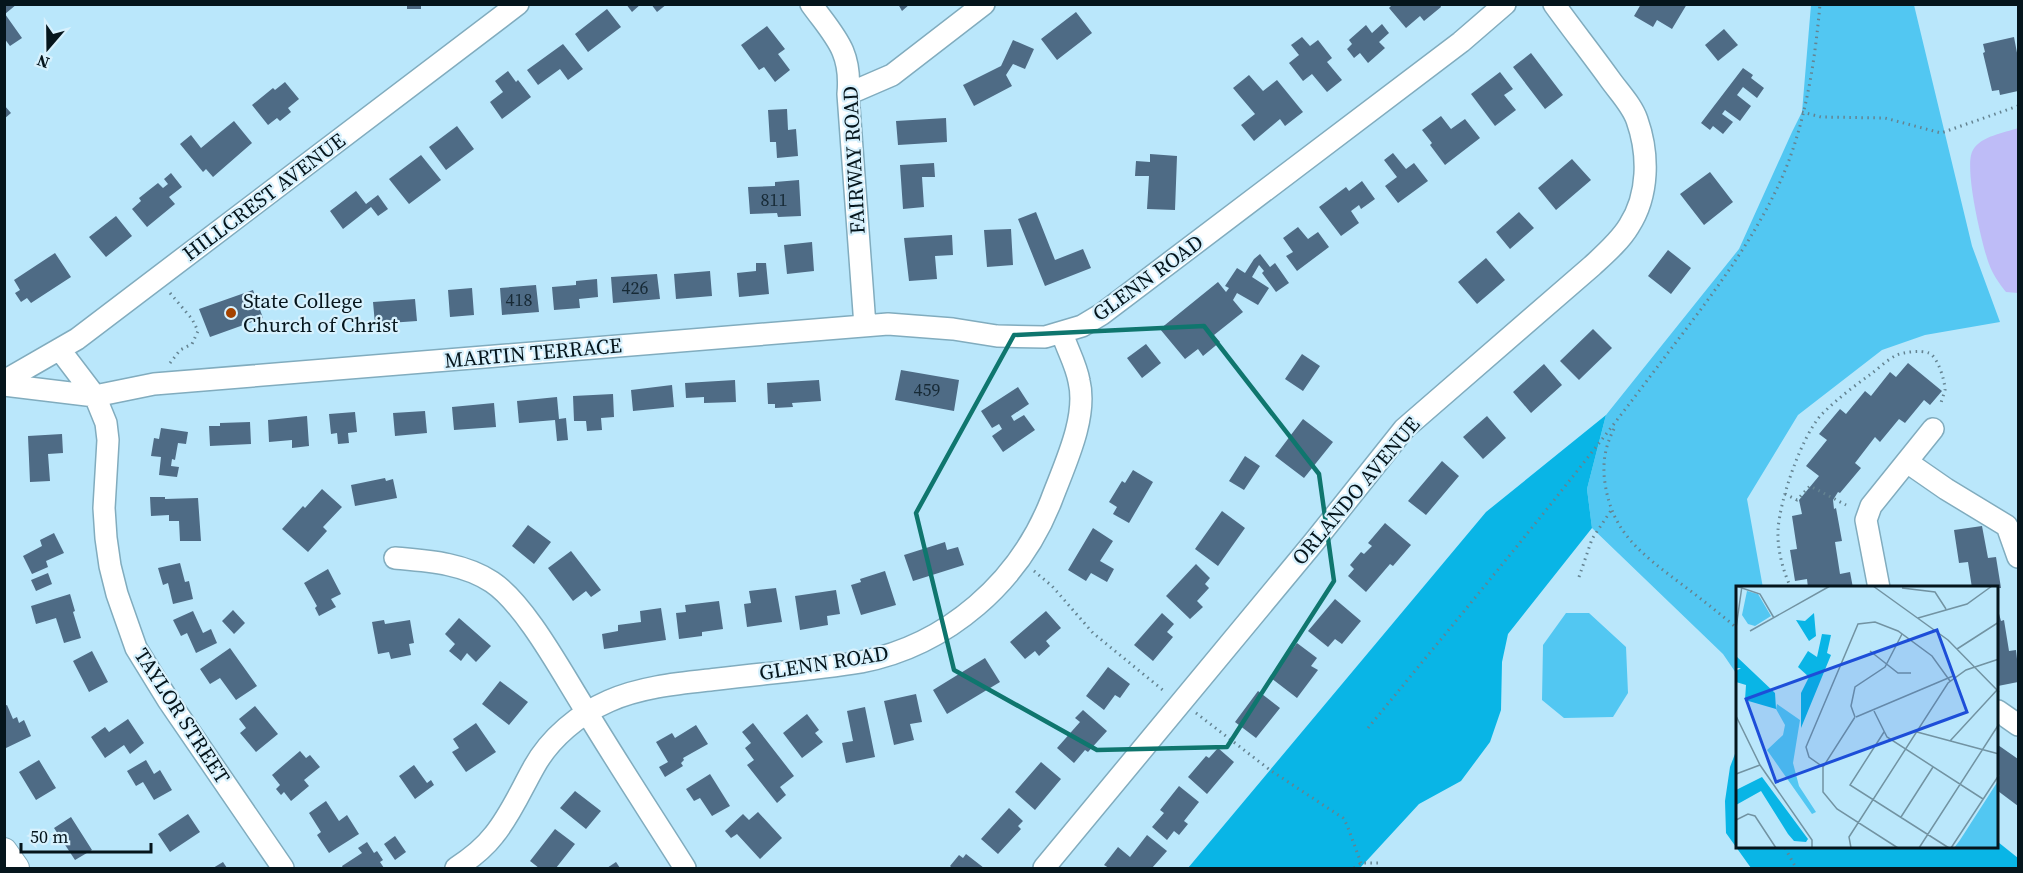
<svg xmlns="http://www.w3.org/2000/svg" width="2023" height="873" font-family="'Source Serif 4',serif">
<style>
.green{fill:#52c7f2}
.forest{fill:#09b5e6}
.water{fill:#bebcf7}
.building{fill:#4e6b85}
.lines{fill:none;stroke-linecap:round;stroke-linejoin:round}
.minor-casing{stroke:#81acbe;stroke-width:24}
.major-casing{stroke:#81acbe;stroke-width:28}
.path{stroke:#648391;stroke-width:3;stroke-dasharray:1.5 4.5;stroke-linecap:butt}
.minor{stroke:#fff;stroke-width:21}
.major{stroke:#fff;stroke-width:26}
.marked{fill:none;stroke:#0f766e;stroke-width:4.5;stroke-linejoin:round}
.poi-dot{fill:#a44300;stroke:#d7f1fd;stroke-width:2}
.labels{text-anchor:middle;stroke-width:4.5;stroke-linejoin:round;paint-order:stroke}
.number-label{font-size:18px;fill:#172a36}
.street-label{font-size:21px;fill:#05151c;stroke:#d7f1fd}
.poi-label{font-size:21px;fill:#05151c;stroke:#d7f1fd;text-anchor:start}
.inset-road{fill:none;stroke:#7293a2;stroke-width:1.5}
.view{fill:#1d4ed8;fill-opacity:0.15;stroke:#1d4ed8;stroke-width:3}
.inset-edge{fill:none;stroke:#05151c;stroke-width:3}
</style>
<rect width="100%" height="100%" fill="#bae7fb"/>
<path class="green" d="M1811 5H1914L1972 246 2000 322 1925 335 1882 350 1798 415 1747 499 1763 588H1738V676L1723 654 1592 528 1587 489 1606 415 1739 249 1792 132 1802 112Z
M1566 613H1589L1626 647 1628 693 1613 717 1564 718 1542 700 1543 645Z"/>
<path class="forest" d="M1606 415 1587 489 1592 528 1508 634 1502 662 1501 710 1490 742 1461 781 1419 804 1360 868H1188L1486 512Z
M1738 746V848H1998V842L2018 858V868H1751L1726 833 1725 801 1730 767Z"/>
<path class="water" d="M2018 128V293L2006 292C1999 283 1993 275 1989 264 1982 245 1963 165 1973 150 1981 136 2004 133 2018 128Z"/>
<path class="building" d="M4 4H17L5 14 22 38 10 46 4 38Z
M407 4H421V9H407Z
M626 4H641L632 12Z
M651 4H667L657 12Z
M898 4H910L902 11Z
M1393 4H1440L1441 7 1424 21 1420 16 1406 28 1389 8Z
M1641 4 1662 6 1663 4H1687L1672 29 1657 20 1653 27 1634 16Z
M607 9 621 27 588 52 575 34Z
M1076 12 1092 33 1057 60 1041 39Z
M1382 24 1389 33 1379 42 1385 48 1368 63 1360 53 1354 58 1347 49 1352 44 1349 40 1366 25 1372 33Z
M767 26 785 49 778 54 790 70 775 82 764 67 759 70 741 45Z
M1724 29 1738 45 1718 61 1705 45Z
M1302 37 1310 46 1318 40 1332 58 1327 62 1342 80 1327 92 1312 74 1303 81 1289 63 1299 55 1291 45Z
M2014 37 2018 58V91L2000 95 1999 90 1992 91 1983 53 1985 52 1983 44Z
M1013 40 1034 49 1025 69 1013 64 1006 75 1012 86 974 106 963 85 1001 66Z
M563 44 583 69 568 80 560 69 538 85 527 70Z
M1531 53 1563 95 1545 109 1513 67Z
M1743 68 1753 75 1751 78 1764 88 1757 98 1743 87 1737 95 1751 106 1740 121 1725 110 1722 114 1733 122 1723 134 1713 126 1710 130 1701 123Z
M508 71 516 82 518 80 531 97 502 119 490 102 503 92 495 81Z
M1500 72 1513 89 1504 95 1516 110 1495 126 1471 94Z
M1249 75 1263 91 1277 80 1303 112 1285 126 1280 119 1254 141 1241 125 1255 114 1233 88Z
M285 82 299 99 288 108 291 112 280 121 277 118 268 125 252 105 273 88 275 90Z
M4 105 11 113 4 119Z
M787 109 788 130 796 129 798 156 777 158 776 142H770L768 110Z
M1441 116 1451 129 1465 119 1480 138 1445 165 1430 145 1432 143 1422 130Z
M946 118 947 142 898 145 896 121Z
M234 121 252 143 213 177 206 169 203 172 180 144 191 135 201 148Z
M457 126 474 149 446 170 429 147Z
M1393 153 1406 169 1414 163 1428 181 1398 203 1385 186 1397 177 1384 160Z
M1150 154 1177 156 1175 210 1147 209 1149 176H1135L1136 161 1150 162Z
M421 155 441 180 409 204 389 179Z
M1572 159 1591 180 1556 210 1538 188Z
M934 163 935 177H922L924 207 903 209 900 165Z
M1710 172 1733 202 1704 225 1680 194Z
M171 173 182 187 169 197 175 204 147 227 132 209 141 201 139 198 158 183 163 188 168 184 164 179Z
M799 180 801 216 778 217 777 213 750 214 748 187 775 186V182Z
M1362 181 1375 199 1361 209 1359 205 1351 211 1359 223 1341 236 1319 207 1346 187 1349 191Z
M356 191 366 204 378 195 388 209 378 216 371 207 343 229 330 211Z
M1036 212 1055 260 1083 249 1091 268 1045 286 1018 219Z
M1519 212 1534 228 1510 249 1496 232Z
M116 216 132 236 106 257 89 237Z
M1298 227 1308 239 1318 232 1329 247 1297 271 1286 256 1293 252 1283 238Z
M1011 229 1013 265 987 267 984 230Z
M952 235 953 255 935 256 937 279 909 281 904 238Z
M812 242 814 271 787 274 784 245Z
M1668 250 1691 268 1671 294 1648 276Z
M55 253 71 277 31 303 27 298 21 302 15 293 20 290 14 280Z
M1260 254 1270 267 1275 263 1289 283 1276 292 1262 273 1264 271 1259 265 1252 277 1269 288 1258 305 1237 293 1233 300 1243 312 1214 335 1220 342 1203 356 1198 349 1185 359 1160 329 1218 282 1226 292 1229 288 1225 286 1237 268 1245 273 1254 259Z
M1486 258 1505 280 1477 304 1458 282Z
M756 263H766L769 294 739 297 737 273 756 271Z
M710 271 712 296 676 299 674 274Z
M657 274 660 299 613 303 611 277Z
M597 279 598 297 579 299 580 308 554 310 552 287 576 285V281Z
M536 285 539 312 502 315 500 288Z
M472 288 474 315 450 317 448 290Z
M253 290 263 318 210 337 199 309Z
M415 299 417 321 375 324 373 302Z
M1593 329 1612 348 1579 380 1560 361Z
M1146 344 1161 363 1142 378 1127 358Z
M1302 354 1320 366 1303 391 1285 379Z
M1908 363 1942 391 1930 405 1924 400 1905 423 1899 419 1880 442 1875 437 1855 463 1861 468 1840 493 1838 492 1833 500 1834 509 1836 508 1842 541 1835 542 1840 574 1850 572 1853 588H1808L1807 579 1795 581 1790 550 1797 549 1792 516 1802 514 1799 500 1819 476 1806 466 1827 440 1819 434 1840 409 1846 414 1865 391 1871 396 1890 372 1896 377Z
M1544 364 1562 385 1531 413 1513 392Z
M901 370 959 380 954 411 895 400Z
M735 380 736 402 704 403V397L686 398 685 383Z
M819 380 821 401 792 403 793 407 775 408V404H768L767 383Z
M672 385 674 407 633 411 631 390Z
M1018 387 1029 404 1011 416 1014 421 1024 415 1035 430 1003 452 992 436 1002 429 999 424 992 428 981 411Z
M613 394 614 417 601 418 602 430 587 431 586 421H574L573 396Z
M557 397 559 419 566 418 568 440 557 441 555 420 519 423 517 401Z
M494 403 496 427 454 430 452 407Z
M425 411 427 433 395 436 393 413Z
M355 412 357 432 348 433 349 443 338 444 337 433 331 434 329 414Z
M307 416 309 446 292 448V440L269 442 268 420Z
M1487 416 1506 438 1483 459 1463 437Z
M1303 419 1333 442 1304 478 1275 456Z
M250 422 251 444 210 446 209 426H220V423Z
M161 428 188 432 186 444 178 443 175 460 172 459 171 466 179 467 177 477 159 475 161 457 151 456 154 438 159 439Z
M62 434 63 453 48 454 50 481 30 482 28 436Z
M1245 456 1260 466 1244 490 1229 481Z
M1442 461 1459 476 1426 515 1408 501Z
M1133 470 1153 482 1129 523 1113 514 1117 507 1109 502 1122 481 1125 483Z
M385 478 386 481 393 479 397 498 355 506 351 485Z
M322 489 342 507 323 527 327 531 308 552 282 529 303 506 305 508Z
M150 497H165V499L198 498 201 541H180L179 521H169V515L151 516Z
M1222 511 1245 528 1218 566 1195 549Z
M1385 523 1411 545 1393 566 1390 564 1366 592 1348 576 1354 569 1350 565 1361 552 1364 554 1372 546 1368 543Z
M528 525 551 542 534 564 512 546Z
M1982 526 1988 558 1996 557 2001 588H1972L1968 562 1959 563 1954 530Z
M1093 528 1113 541 1100 561 1114 569 1107 582 1091 573 1086 581 1068 570Z
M54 533 64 553 46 561 48 567 32 574 23 556 42 546 40 540Z
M945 542 947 550 958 547 964 565 913 581 904 555Z
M571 551 601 590 591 597 586 591 573 601 548 568Z
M180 563 185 582 189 581 193 599 173 604 168 583 163 585 158 568Z
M1196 564 1210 578 1205 584 1209 588 1197 601 1203 607 1190 619 1166 596Z
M328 569 341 594 331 599 336 607 319 616 315 608 317 606 304 583Z
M885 571 896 605 861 615 851 585 861 582 860 579Z
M48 573 52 584 36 591 31 580Z
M776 588 782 622 747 627 744 604 751 603 749 591Z
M836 590 840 614 827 616 828 625 800 630 795 596Z
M70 594 75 611 73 612 81 638 64 643 56 618 36 624 31 606Z
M1335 599 1361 621 1342 644 1335 639 1328 647 1308 631Z
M719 601 723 629 702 632V636L679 639 676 613 686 612 685 605Z
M661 608 666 640 604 649 602 634 618 631V625L641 622 640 611Z
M233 610 245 623 234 634 222 621Z
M1998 610 2001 621 2004 620 2009 651 2016 650 2018 668V682L1998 686Z
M193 611 203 633 211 629 217 643 196 653 187 633 181 636 173 620Z
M1046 611 1061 628 1046 641 1050 646 1039 656 1035 651 1025 659 1010 642Z
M1162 613 1174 624 1167 632 1173 637 1153 661 1134 645Z
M459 618 491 646 476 662 467 653 461 661 449 651 455 644 445 634Z
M384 620 385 624 410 620 414 643 409 644 411 655 391 659 389 652 378 654 372 622Z
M1297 643 1317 658 1311 666 1318 670 1297 698 1271 678Z
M230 648 257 686 236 700 220 678 210 684 200 669Z
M92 651 108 682 89 692 73 661Z
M985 658 1000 682 947 714 933 690Z
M1108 667 1130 684 1120 698 1115 695 1104 710 1086 696Z
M500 681 528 702 509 725 482 704Z
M1258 691 1280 708 1256 738 1235 722Z
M916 694 922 722 910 724 914 740 894 745 884 701Z
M7 705 13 719 17 717 19 723 24 720 31 736 4 749V706Z
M255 706 278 734 256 752 240 733 246 728 239 719Z
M865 707 875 757 846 763 842 743 853 741 847 711Z
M1083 710 1107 731 1088 752 1085 750 1074 763 1057 748 1080 722 1075 718Z
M807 714 819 730 815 733 823 742 802 758 783 733Z
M128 719 144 743 130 754 124 745 105 758 91 737 105 727 109 732Z
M476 723 496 752 466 772 452 752 459 748 453 739Z
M753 723 794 776 780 787 786 795 777 803 747 765 754 760 745 748 751 743 742 732Z
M696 725 708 744 683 758 684 760 681 763 683 766 665 777 659 767 668 762 656 742 672 733 675 738Z
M1998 745 2018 759V806L1998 791Z
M1218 748 1234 762 1207 794 1188 777 1206 756 1209 758Z
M300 751 306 758 310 755 320 767 304 780 309 786 291 801 284 792 281 795 276 789 280 785 272 775Z
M39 760 56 788 36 800 19 772Z
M146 760 154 774 160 770 172 790 154 800 143 782 136 786 127 771Z
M1041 762 1061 779 1035 810 1015 792Z
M414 765 427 783 431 780 434 785 415 799 399 776Z
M710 774 730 806 712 816 700 798 694 801 686 789Z
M1179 786 1199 802 1184 821 1188 824 1179 835 1174 831 1167 840 1152 827 1164 813 1160 810Z
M575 791 601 811 586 829 560 808Z
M326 801 339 821 347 815 359 834 329 853 317 835 321 832 309 813Z
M1009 808 1023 821 1018 826 1021 829 998 854 981 839Z
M758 812 782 838 760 859 737 834 731 838 725 831 743 814 749 820Z
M188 814 200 832 170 852 158 834Z
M71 817 92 850 75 860 54 828Z
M555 829 575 844 556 868H539L530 861Z
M1147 835 1167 851 1152 868H1109L1104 865 1118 847 1130 857Z
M395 836 406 852 395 860 384 844Z
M367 842 374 853 377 851 383 860 380 862 384 868H343L342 866 362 853 358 848Z
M966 854 984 868H952L950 866 959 855 963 858Z
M223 862 227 868H213Z
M616 862 620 868H607Z"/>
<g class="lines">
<defs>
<path id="minor" d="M811 4C835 37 852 51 848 94L865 326
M848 94 892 75 984 4
M60 350 95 396 106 423 108 440 104 508 106 538 110 566 117 594 136 648 168 700 283 868
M4 381 77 339 518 4
M4 385 95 396 154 384 888 324 953 329 997 336 1045 337 1082 326 1102 314 1461 42 1505 4
M1907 462 1946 489 2007 526 2018 557
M395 558C428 561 463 563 492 582 525 604 561 671 583 706 616 761 651 814 685 868
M1879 588 1866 520 1871 506 1933 429
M1998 711 2018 725
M456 868C470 859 484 848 494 835 511 814 521 790 534 767 550 738 579 714 609 701 643 686 683 683 718 679 766 673 814 670 861 662 948 645 1019 582 1051 501 1064 466 1088 418 1079 381 1076 364 1067 349 1062 333
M1044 868 1314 542 1404 429 1592 266C1605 254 1620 241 1629 226 1649 195 1649 154 1637 120 1632 105 1618 91 1609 78 1591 53 1572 29 1554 4"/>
<path id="major" d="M4 851 16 868"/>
</defs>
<use href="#minor" class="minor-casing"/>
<use href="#major" class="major-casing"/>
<path class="path" d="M1802 112 1821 117 1885 118 1941 133 2018 106
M170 363 180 350 192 344 198 331 192 319 170 293
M1614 429C1605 446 1602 464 1605 483 1612 533 1642 554 1680 583 1700 598 1719 613 1738 629
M1785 494 1797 500 1810 486 1846 505
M1034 571 1052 586 1093 633 1164 691
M1579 577 1592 539 1612 509
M1791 588C1783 571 1777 549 1778 530 1780 499 1801 438 1821 415 1836 400 1854 386 1871 374 1879 368 1888 359 1897 355 1904 352 1921 350 1929 353 1938 357 1945 381 1945 390 1944 394 1942 399 1941 403
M1196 713 1270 770 1343 818 1347 825 1361 863
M1368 728C1464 611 1561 495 1652 374 1700 310 1752 247 1784 173 1806 120 1815 61 1820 4
M1785 848 1796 868
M1354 868 1361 863H1378"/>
<use href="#minor" class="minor"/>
<use href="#major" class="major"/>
</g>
<path class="marked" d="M1204 326 1319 474 1334 581 1227 747 1097 750 954 670 916 513 1014 335Z"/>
<circle class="poi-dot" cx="231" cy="313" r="6"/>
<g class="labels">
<g class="number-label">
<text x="774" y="206">811</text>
<text x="635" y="294">426</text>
<text x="519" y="306">418</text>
<text x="927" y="396">459</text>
</g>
<g class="street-label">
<text transform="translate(854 160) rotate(-93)" y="7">FAIRWAY ROAD</text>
<text transform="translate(264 197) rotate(-37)" y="7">HILLCREST AVENUE</text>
<text transform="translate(1148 278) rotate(-36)" y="7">GLENN ROAD</text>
<text transform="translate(533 353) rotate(-5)" y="7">MARTIN TERRACE</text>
<text transform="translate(1356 491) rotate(-50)" y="7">ORLANDO AVENUE</text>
<text transform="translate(824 663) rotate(-9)" y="7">GLENN ROAD</text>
<text transform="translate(182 716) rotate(57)" y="7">TAYLOR STREET</text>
</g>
<g class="poi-label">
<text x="243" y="308">State College<tspan x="243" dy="24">Church of Christ</tspan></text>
</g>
</g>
<g transform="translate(1736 586)">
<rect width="262" height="262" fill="#bae7fb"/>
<path d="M11 5 22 8 35 30 19 40 12 38 6 29ZM41 118 64 134 57 177 63 200 80 226 76 228 31 164 47 149 49 139 40 123ZM262 195V262H218L224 254Z" fill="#52c7f2"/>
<path d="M78 27 80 50 73 55 60 34 69 35ZM86 48 95 49 91 67 95 69 65 142V107L73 91 62 81 72 65 81 71ZM0 70 39 107 40 123 9 114 10 99 0 96V85L5 82H0ZM26 191 72 253 70 256 58 255 52 248 25 205 0 219V204Z" fill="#09b5e6"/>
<path class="inset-road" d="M0 0 24 8 38 32M137 0 212 54 263 106M166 2 199 6 210 23M182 32 231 18 256 0M0 42 6 0M14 45 94 0M221 63 263 36M134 65 162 87H175M138 125 151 151 247 213M0 130 24 179 76 254V262M119 131 87 181V206L101 223 162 262M119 131 115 120 119 101 149 81 166 48M120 131 217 90M148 146 114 199 213 262M181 146 263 168M214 155 261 104M87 181 73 171 70 161 122 38 139 36 162 45 196 70 214 95M0 188 24 179M165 231 197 181M0 234 12 228 19 230 40 262M115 262 113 251 212 97 230 84 263 73M183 262 263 138M215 262 263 189"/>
<path class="view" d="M201 44 231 126 40 196 10 113Z"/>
<rect width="262" height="262" class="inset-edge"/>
</g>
<rect width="2023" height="873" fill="none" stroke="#05151c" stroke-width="12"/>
<g transform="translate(48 48) rotate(200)" stroke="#d7f1fd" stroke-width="4.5" paint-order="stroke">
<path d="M0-4.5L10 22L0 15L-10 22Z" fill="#05151c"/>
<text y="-9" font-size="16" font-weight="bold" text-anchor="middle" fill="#05151c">N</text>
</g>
<path d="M21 843v9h130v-9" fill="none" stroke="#05151c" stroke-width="3"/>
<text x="30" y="843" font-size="18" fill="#05151c" stroke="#d7f1fd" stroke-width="4.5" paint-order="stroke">50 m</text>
</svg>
